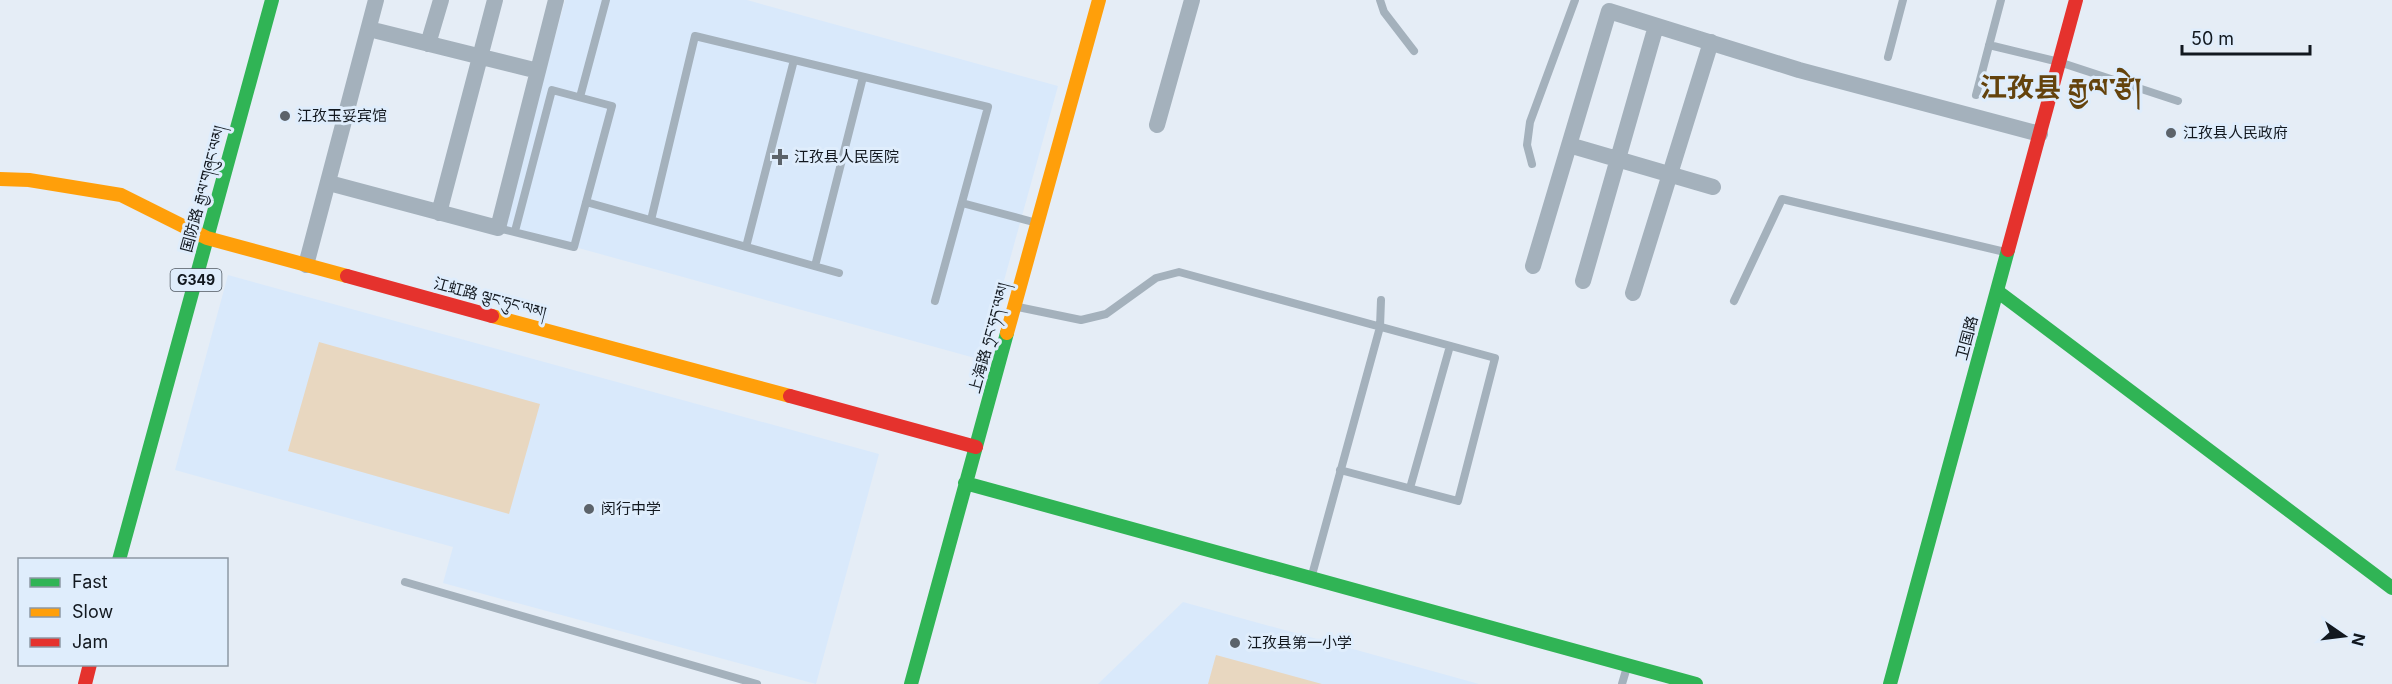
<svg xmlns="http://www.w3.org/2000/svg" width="2392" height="684" font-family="Inter,'Noto Sans SC','Noto Serif Tibetan',sans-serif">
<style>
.built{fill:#d9e9fb}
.green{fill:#e8d7c0}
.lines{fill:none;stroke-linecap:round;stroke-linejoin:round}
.lane{stroke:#a4b1bc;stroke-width:8}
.street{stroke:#a4b1bc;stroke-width:16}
.fast{stroke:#30b455;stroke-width:14}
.slow{stroke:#ff9f0a;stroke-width:14}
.jam{stroke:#e5322d;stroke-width:14}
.poi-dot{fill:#5c636a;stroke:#dfedfc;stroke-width:2}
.labels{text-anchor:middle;stroke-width:6;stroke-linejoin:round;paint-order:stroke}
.shield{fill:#dfedfc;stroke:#505861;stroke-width:1.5}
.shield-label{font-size:14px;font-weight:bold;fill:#12181f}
.poi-label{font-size:15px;fill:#12181f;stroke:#dfedfc;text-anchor:start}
.street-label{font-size:15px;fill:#12181f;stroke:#dfedfc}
.town-label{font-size:27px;font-weight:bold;fill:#64430d;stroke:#dfedfc}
</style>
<rect width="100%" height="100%" fill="#e5edf6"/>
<path class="built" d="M565 0H747L1058 86 982 360 503 227Z
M228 275 879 454 816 684 443 583 453 547 175 470Z
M1183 602 1479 684H1098Z"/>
<path class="green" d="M319 342 540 404 509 514 288 451Z
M1216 655 1322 684H1208Z"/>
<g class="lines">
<path class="lane" d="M1380 0 1384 12 1414 51
M1989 45 2059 62 2178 101
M1888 57 1903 0
M1976 95 2001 0
M580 97 606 0
M1532 164 1527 145 1530 122 1575 0
M586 202 839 273
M962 203 1037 223
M651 220 695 36 988 107 935 301
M498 228 574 247 612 106 552 90 515 231
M746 247 794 60
M815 266 863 77
M1734 301 1782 199 2005 252
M1018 307 1081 320 1106 314 1156 278 1179 272 1495 358 1458 501 1340 470
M1410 488 1450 346
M1312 575 1380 327 1381 300
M405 582 757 684
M1622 684 1627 667"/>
<path class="street" d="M369 29 538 71
M428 44 441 0
M1157 125 1192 0
M1569 145 1713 187
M329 183 498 228 556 0
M439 213 495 0
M306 265 376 0
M1533 266 1609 11 1799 70 2040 134
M1583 281 1656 26
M1633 293 1711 42"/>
<path class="fast" d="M1997 291 2392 588
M965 483 1696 684
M119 560 272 0
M911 684 1007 333
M1890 684 2008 250"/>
<path class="slow" d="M0 179 29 180 121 195 207 238 347 276
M492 316 790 396
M1007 333 1099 0"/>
<path class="jam" d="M2008 250 2076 0
M347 276 492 316
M790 396 976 447
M85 684 90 664"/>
</g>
<g class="poi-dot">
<circle cx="285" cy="116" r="6"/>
<circle cx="2171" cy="133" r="6"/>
<path d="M777 148h6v6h6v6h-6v6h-6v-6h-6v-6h6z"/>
<circle cx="589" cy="509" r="6"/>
<circle cx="1235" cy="643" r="6"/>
</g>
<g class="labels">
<rect class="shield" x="170.5" y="269" width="51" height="22" rx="4.5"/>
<g class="shield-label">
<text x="196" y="285">G349</text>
</g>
<g class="poi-label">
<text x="297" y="121">江孜玉妥宾馆</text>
<text x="2183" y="138">江孜县人民政府</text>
<text x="794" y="162">江孜县人民医院</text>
<text x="601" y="514">闵行中学</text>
<text x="1247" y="648">江孜县第一小学</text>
</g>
<g class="street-label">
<text transform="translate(203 189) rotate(-75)" y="5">国防路 རྒྱལ་གཞུང་ལམ།</text>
<text transform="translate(490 298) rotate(15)" y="5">江虹路 ལྕང་ཧུང་ལམ།</text>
<text transform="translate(989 338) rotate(-75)" y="5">上海路 ཧྲང་ཧད་ལམ།</text>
<text transform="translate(1967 338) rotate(-75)" y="5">卫国路</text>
</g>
<g class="town-label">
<text x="2061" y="97">江孜县 རྒྱལ་རྩེ།</text>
</g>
</g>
<rect x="18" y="558" width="210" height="108" fill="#dfedfc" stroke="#8d98a4" stroke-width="1.5"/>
<rect x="30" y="578" width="30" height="9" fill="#30b455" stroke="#8d98a4" stroke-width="1.5"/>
<text x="72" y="588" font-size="18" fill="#12181f">Fast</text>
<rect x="30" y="608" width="30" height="9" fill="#ff9f0a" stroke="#8d98a4" stroke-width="1.5"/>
<text x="72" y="618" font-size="18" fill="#12181f">Slow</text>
<rect x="30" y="638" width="30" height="9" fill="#e5322d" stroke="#8d98a4" stroke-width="1.5"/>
<text x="72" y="648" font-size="18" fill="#12181f">Jam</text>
<g transform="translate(2344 636) rotate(104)" stroke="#dfedfc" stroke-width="4.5" paint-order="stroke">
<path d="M0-4.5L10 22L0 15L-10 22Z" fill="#12181f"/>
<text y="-9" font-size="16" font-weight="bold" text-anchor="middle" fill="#12181f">N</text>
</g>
<path d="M2182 45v9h128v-9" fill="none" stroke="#12181f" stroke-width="3"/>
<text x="2191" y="45" font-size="18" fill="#12181f" stroke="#dfedfc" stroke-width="4.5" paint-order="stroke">50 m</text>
</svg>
